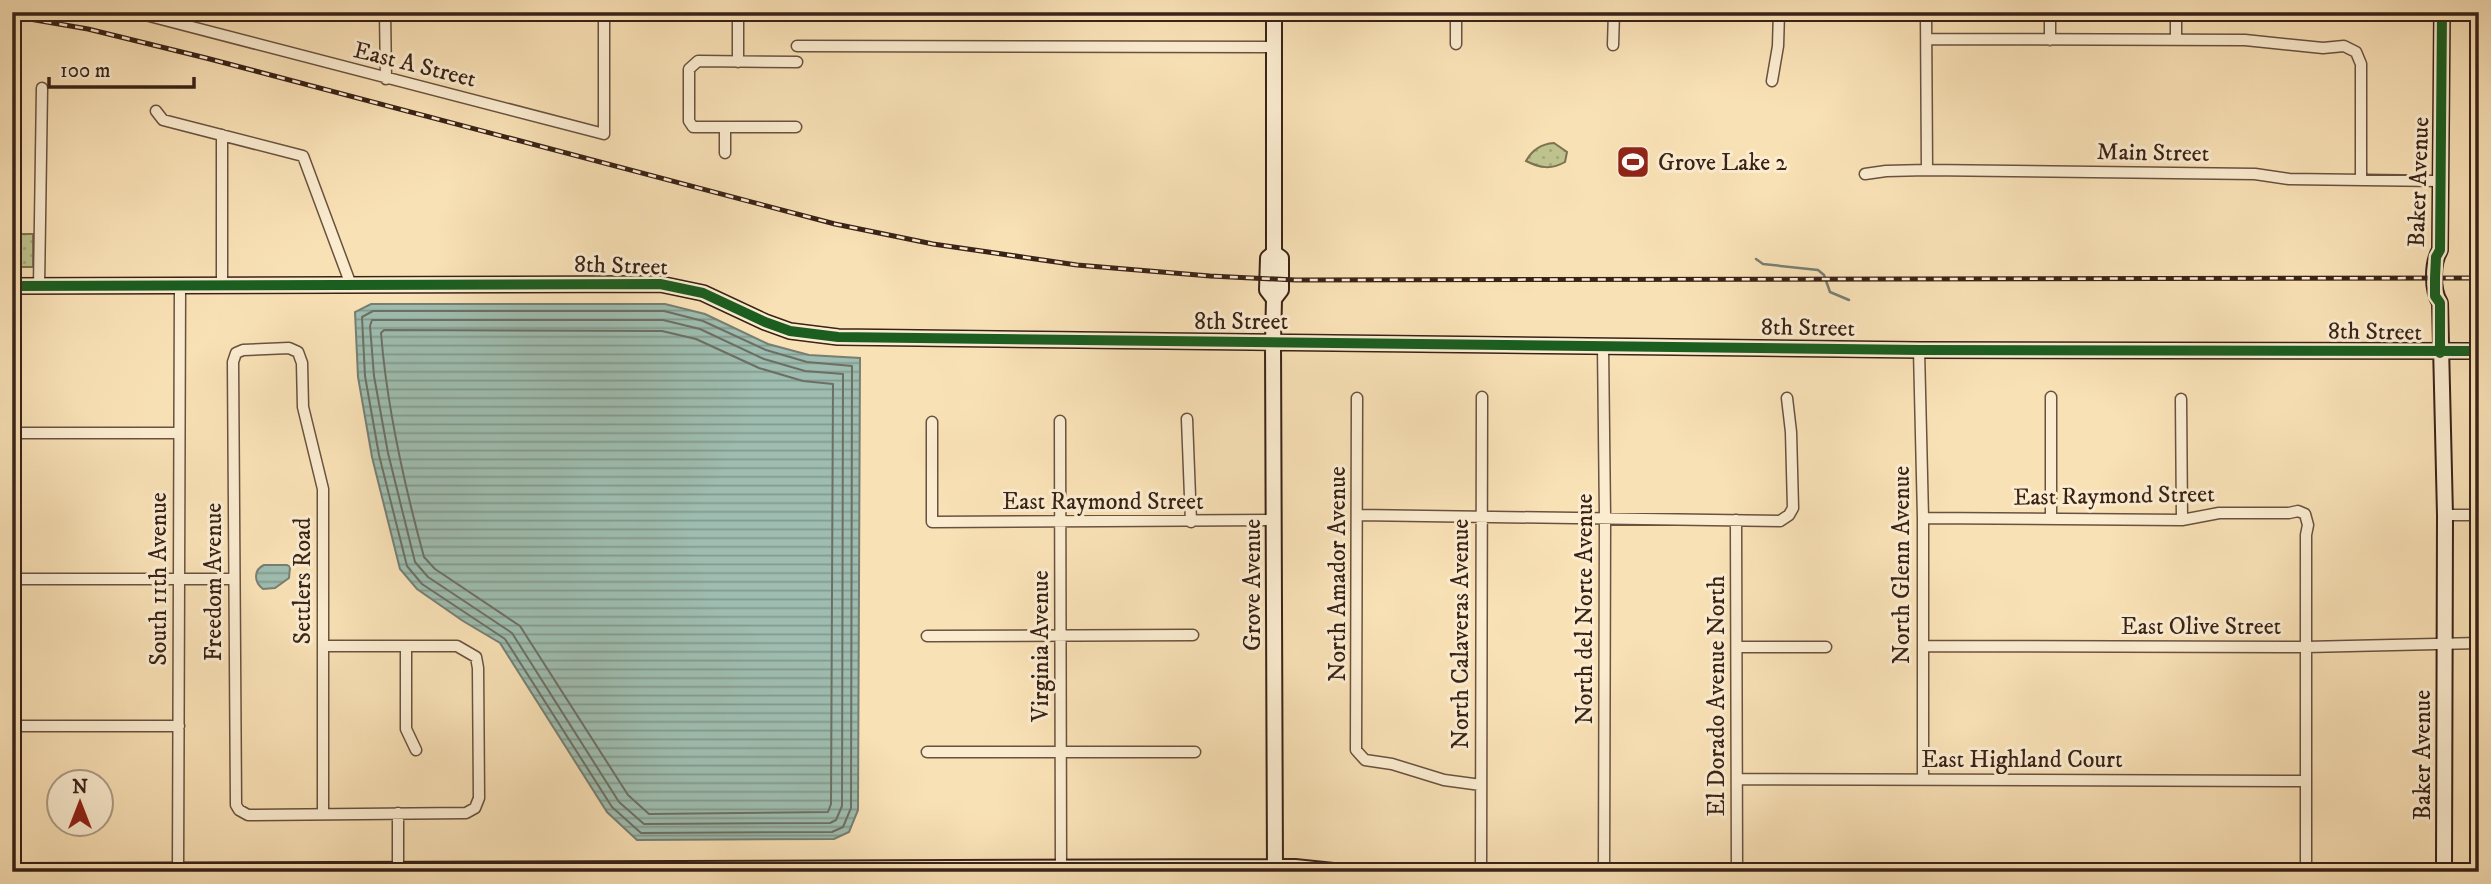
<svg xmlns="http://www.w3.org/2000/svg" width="2491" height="884" font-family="'IM FELL DW Pica',serif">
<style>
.grass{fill:url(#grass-dots);stroke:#7c7252;stroke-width:2}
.water{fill:url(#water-rules);stroke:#767f73;stroke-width:2}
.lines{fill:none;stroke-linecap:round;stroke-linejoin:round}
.shore{stroke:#6c7064;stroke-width:2}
.stream{stroke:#767f73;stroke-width:2.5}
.street-casing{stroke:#69523f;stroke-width:13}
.secondary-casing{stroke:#392217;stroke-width:18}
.street{stroke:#fbecd0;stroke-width:10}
.secondary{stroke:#fbecd0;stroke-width:14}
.rail-casing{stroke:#392217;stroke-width:5}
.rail{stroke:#fbecd0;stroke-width:2.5;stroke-dasharray:8;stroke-linecap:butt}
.cycleway-casing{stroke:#fbecd0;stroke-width:15}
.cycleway{stroke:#1b5e20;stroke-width:10}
.labels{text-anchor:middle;stroke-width:6;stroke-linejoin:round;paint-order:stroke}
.street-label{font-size:24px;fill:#392217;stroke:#fbecd0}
.poi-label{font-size:24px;fill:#392217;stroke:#fbecd0;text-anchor:start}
</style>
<defs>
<pattern id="grass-dots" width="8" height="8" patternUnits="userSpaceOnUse" patternTransform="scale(1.75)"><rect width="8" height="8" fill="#bec38e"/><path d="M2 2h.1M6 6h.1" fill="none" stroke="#a4a77a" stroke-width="1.8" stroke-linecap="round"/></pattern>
<pattern id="water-rules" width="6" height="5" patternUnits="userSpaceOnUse" patternTransform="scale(1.75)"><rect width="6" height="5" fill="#9ebdb0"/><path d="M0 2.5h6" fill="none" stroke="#82998e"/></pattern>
</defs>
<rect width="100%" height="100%" fill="#f9e1b6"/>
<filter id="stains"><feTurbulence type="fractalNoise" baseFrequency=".00286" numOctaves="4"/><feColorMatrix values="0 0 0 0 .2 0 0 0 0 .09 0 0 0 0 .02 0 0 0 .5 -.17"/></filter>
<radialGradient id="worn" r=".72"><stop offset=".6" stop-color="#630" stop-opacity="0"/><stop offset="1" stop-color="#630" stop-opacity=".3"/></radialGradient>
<path class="grass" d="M1554 143 1567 152 1565 162C1551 170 1540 168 1526 161 1532 150 1540 144 1554 143Z
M12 234H33V267H12Z"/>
<path class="water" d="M371 304H665L705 314 768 344 809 355 860 358 858 810 849 832 834 839 637 840 607 812 500 643 463 621 417 589 400 569 372 457 358 377 355 312Z
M264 565H287L290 567 289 578 275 588 263 589C254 582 253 570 264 565Z"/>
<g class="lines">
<path class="shore" d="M373 311H664L703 321 766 350 807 362 852 366 851 808 843 827 832 832 641 833 612 807 505 639 422 584 407 566 379 455 365 376 362 317Z
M372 320H663L700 329 764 359 805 371 843 374 842 806 836 820 830 823 644 824 619 802 512 633 428 577 415 562 388 453 374 376 370 326Z
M384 330 662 331 696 339 759 368 803 381 833 384 831 804 828 812 649 814 628 795 520 626 435 569 424 557C404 484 387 409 381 333Z"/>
<path class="stream" d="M1756 259 1763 264 1818 270 1824 275 1830 292 1849 300"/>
<defs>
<path id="street" d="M134 12 604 134V12
M385 12 386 79
M738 12V62
M1926 12 1927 170
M2050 12V40
M2176 12V40
M1927 39 2245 40 2323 48 2344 46 2356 52 2361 64V180
M1456 44V12
M1613 45 1614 12
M797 46 1275 47
M1772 81 1778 46 1779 12
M156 111 163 120 303 156 351 285
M796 127H693L689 121V69L698 61 797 62
M725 128V153
M1865 174 1886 171 1927 170 2255 174 2289 179 2441 181
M222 285V135
M39 286 42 88
M1603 346 1605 518 1604 872
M1919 350 1923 518V780
M2051 397V519
M1357 398 1356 750 1365 760 1392 764 1444 780 1481 785
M2181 399 2182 520
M1187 419 1191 522
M1060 421 1061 871
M932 422V522L1275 520
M12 433H178
M1358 515 1780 521 1789 515 1793 508 1791 432 1787 398
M2445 515H2479
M1923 518 2182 520 2219 513H2289L2298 511 2305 514 2308 525 2306 535V872
M1736 520 1737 872
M12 579H234
M927 636 1193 635
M323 646H457L476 657 478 668 479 798 475 808 466 813C393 813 320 814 248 815L239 810 236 805 233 362 236 353 243 350 289 348 298 352 302 363 303 407 323 489V814
M406 646V729L416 750
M1923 646 2306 647 2479 643
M1738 647H1826
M12 726H179
M927 752H1195
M1738 779 2306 781
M398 870V813
M178 872 180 285
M1481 872 1482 397"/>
<path id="secondary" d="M1274 12V253L1281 258V290L1274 299 1273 342 1275 872
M2442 12 2440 250C2432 263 2432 290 2440 303L2445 515 2444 872
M12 286 660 284 703 293 765 322 790 331 838 337 1919 350 2479 351
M1274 299 1267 290 1268 258 1274 253
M12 871 1295 867 1343 872"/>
</defs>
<use href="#street" class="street-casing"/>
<use href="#secondary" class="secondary-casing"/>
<use href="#street" class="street"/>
<use href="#secondary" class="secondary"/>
<defs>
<path id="rail" d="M12 16 88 29 206 58 835 224 933 244 1077 265 1210 276 1296 280 2479 278"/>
</defs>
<use href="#rail" class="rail-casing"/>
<use href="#rail" class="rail"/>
<defs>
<path id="cycleway" d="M12 286 660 284 703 293 765 322 790 331 838 337 1919 350 2479 351
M2440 353V303L2435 296V278L2436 257 2440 250 2442 12"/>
</defs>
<use href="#cycleway" class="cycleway-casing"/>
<use href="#cycleway" class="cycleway"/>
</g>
<defs>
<symbol id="stadium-square" viewBox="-11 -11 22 22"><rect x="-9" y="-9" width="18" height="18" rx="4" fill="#8f2418" stroke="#fbecd0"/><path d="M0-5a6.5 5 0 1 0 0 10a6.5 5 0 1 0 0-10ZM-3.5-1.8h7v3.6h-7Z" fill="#fff"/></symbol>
</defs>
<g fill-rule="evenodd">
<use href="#stadium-square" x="1614" y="143" width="38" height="38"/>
</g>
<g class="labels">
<g class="street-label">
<text transform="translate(415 64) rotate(14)" y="8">East A Street</text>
<text transform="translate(2153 152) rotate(1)" y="8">Main Street</text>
<text transform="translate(2418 182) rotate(-88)" y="8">Baker Avenue</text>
<text transform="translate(621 265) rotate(2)" y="8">8th Street</text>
<text x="1241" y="329">8th Street</text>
<text transform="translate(1808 327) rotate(1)" y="8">8th Street</text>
<text transform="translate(2375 331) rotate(1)" y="8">8th Street</text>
<text transform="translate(2114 495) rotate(-1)" y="8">East Raymond Street</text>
<text x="1103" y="509">East Raymond Street</text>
<text transform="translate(1901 565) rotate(-90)" y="8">North Glenn Avenue</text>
<text transform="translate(1337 574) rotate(-90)" y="8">North Amador Avenue</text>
<text transform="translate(158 579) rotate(-90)" y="8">South 11th Avenue</text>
<text transform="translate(302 581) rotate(-90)" y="8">Settlers Road</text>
<text transform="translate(213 582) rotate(-90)" y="8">Freedom Avenue</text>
<text transform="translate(1252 585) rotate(-90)" y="8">Grove Avenue</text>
<text transform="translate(1584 609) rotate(-90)" y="8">North del Norte Avenue</text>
<text x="2201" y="634">East Olive Street</text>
<text transform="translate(1460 634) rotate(-90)" y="8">North Calaveras Avenue</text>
<text transform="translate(1040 646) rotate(-90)" y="8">Virginia Avenue</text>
<text transform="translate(1716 696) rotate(-90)" y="8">El Dorado Avenue North</text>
<text transform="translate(2422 755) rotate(-90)" y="8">Baker Avenue</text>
<text x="2022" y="767">East Highland Court</text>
</g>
<g class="poi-label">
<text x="1658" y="170">Grove Lake 2</text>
</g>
</g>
<rect width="2491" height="884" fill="none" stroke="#f9e1b6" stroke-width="42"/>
<rect x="14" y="14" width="2463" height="856" fill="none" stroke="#392217" stroke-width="3.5"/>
<rect x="21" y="21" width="2449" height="842" fill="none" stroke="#392217" stroke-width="2"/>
<g transform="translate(80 803)"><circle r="33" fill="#fbecd0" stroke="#ad9b86" stroke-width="2"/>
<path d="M0-5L12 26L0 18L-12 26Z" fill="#8f2418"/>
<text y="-10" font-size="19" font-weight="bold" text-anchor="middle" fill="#392217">N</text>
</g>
<path d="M49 77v10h145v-10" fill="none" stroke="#392217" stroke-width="3.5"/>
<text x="60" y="77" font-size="21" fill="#392217" stroke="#fbecd0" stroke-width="5" paint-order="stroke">100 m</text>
<rect width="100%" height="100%" filter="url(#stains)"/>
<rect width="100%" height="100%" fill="url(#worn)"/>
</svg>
